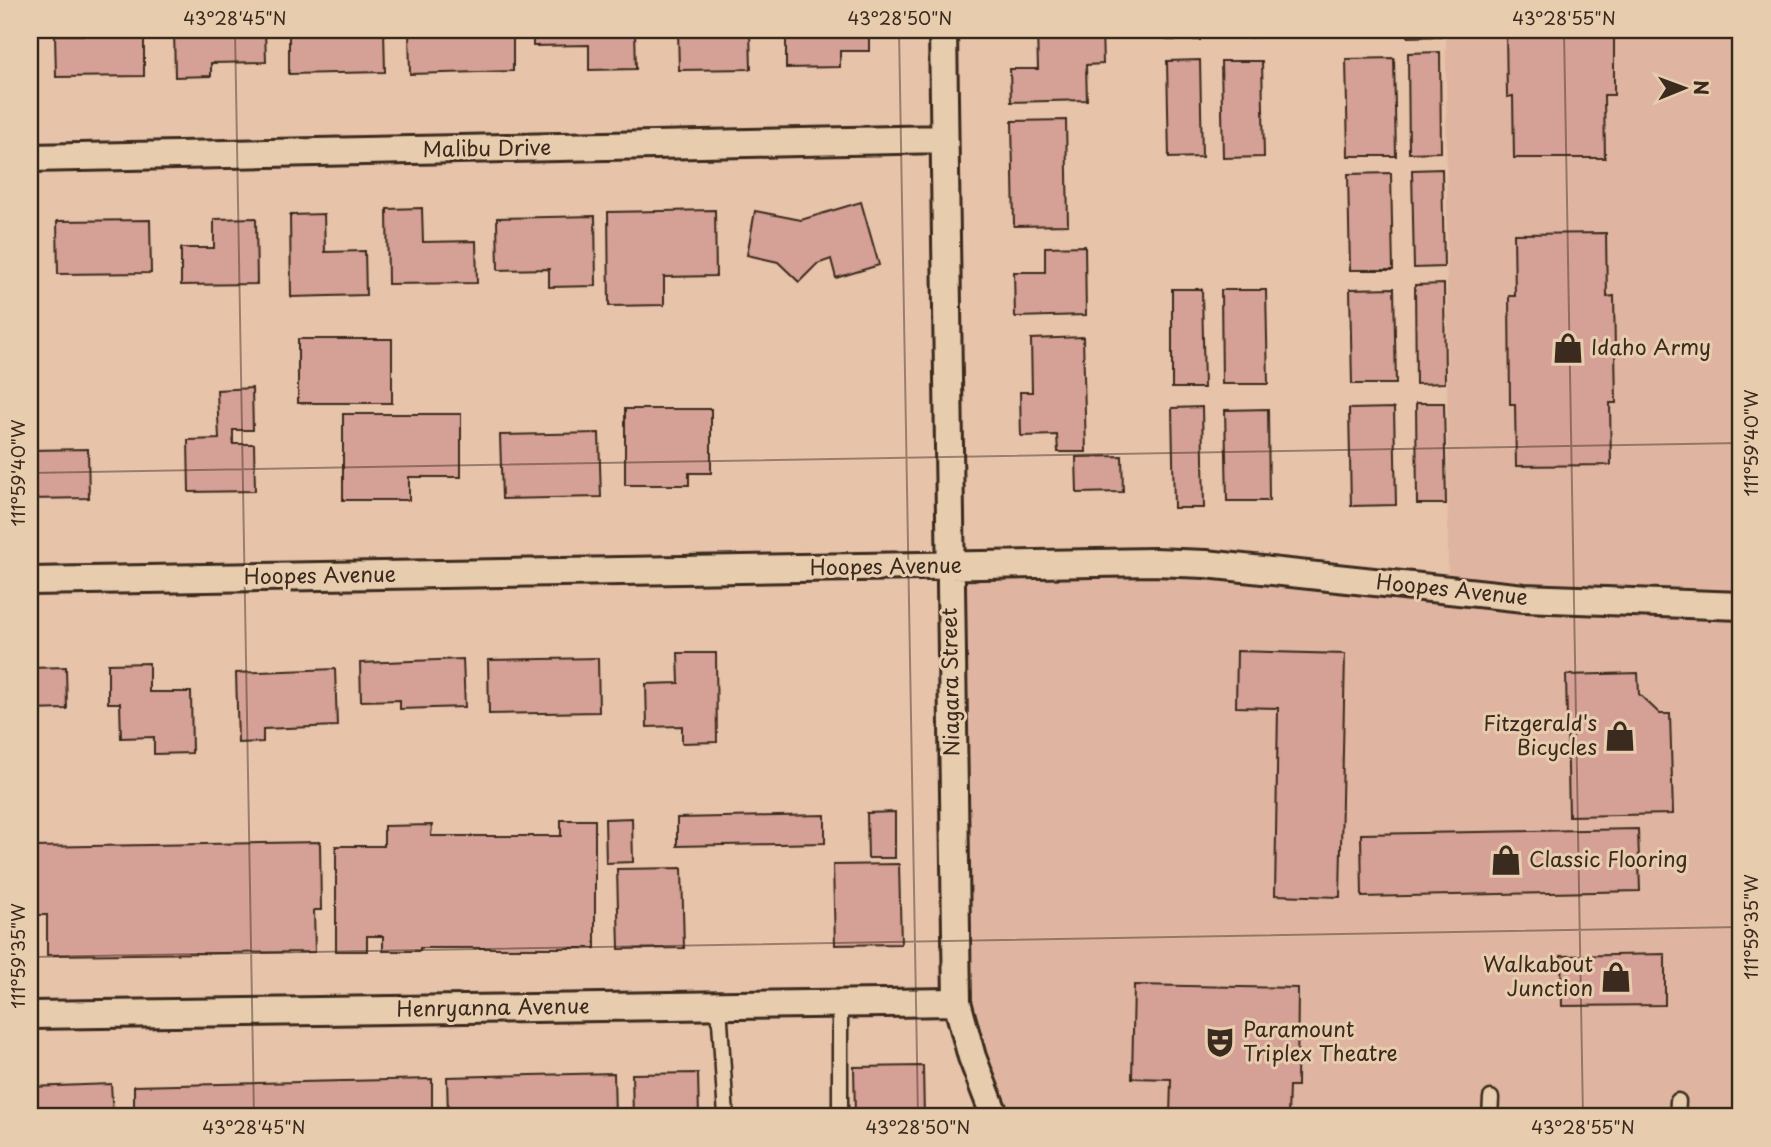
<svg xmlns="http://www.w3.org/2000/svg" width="1771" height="1147" font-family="'Playpen Sans',sans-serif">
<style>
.built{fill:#dfb5a1}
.building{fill:#d5a095;stroke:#3b2a1e;stroke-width:2}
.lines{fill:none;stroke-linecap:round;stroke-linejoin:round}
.service-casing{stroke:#3b2a1e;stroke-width:19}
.minor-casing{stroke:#3b2a1e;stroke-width:32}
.service{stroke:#e7ccae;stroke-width:14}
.minor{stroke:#e7ccae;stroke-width:26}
.ticks{fill:none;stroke:#3b2a1e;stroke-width:2;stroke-opacity:0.45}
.labels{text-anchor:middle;stroke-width:6;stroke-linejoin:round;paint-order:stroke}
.street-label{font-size:21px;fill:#3b2a1e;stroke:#e7ccae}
.poi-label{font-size:21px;fill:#3b2a1e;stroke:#e7ccae;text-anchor:start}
.neatline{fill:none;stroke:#3b2a1e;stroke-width:2.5}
.ticks-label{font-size:18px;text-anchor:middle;fill:#3b2a1e}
</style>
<rect width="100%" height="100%" fill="#e7c3aa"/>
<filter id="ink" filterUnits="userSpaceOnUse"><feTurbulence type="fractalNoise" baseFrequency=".0143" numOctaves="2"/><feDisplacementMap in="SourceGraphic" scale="14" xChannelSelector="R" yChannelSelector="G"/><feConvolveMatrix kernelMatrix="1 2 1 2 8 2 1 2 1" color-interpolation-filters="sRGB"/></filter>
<g filter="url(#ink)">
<path class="built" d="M1446 30H1741V1117H995L972 1057 950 566 1154 562 1448 590Z"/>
<path class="building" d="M87 30H144V76L56 77 55 35H87Z
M174 30H265L266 62 211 63V76L175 77Z
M289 30H384L385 72 289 74Z
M409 30H513V71L410 74Z
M533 30H635L636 69 589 70V45L533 46Z
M678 30H750L751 69 679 70Z
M786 30H869V51H840V67L786 68Z
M1037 30H1102L1103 64 1086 65 1087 100 1011 102 1010 69H1038Z
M1167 30H1200V40H1167Z
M1221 30H1262V37L1221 38Z
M1345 30H1387V35L1345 36Z
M1408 30H1442V36L1408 37Z
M1506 30H1614V95H1604L1605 158H1514L1513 96 1507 97Z
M1440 52 1441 152 1409 153 1408 53Z
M1394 58 1396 156H1348L1346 59Z
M1200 60 1202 157 1169 158 1167 61Z
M1221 61H1262L1264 157 1223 158Z
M1066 120 1068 225 1014 226 1012 121Z
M1442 169 1444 267 1414 268 1412 170Z
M1391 173 1393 270H1350L1348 174Z
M861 202 879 265 836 278 831 259 817 264 799 282 778 262 747 255 755 211 801 220Z
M422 208 423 242 476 241 477 283 388 284 387 209Z
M715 210 716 276 664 277V305L609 306 608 212Z
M324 214 325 252 365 251 366 295 291 297 290 215Z
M595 216 596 286 549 287V269L498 270 497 218Z
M256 218 257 284 181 285V248H214V219Z
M150 220 151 273 58 274 57 221Z
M30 221H34L35 277H30Z
M1606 233 1607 297 1614 296 1616 403H1610L1611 465 1516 466 1515 404H1510L1509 296H1515L1514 234Z
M1085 246 1086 315 1015 317 1014 272H1045V247Z
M1444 284 1445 383 1416 384 1415 285Z
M1394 288 1396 384H1352L1350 289Z
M1172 289H1202L1204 388H1172Z
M1221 290H1266L1268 384H1222Z
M1083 337 1086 452H1058L1057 435 1021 436 1020 392H1032L1031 339Z
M298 339H392V403H298Z
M252 388 253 430H233V444H254L255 491 189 492 188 440 219 439 217 390Z
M1416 403H1444L1446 504H1417Z
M1202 407 1204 508H1174L1172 408Z
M1394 408 1396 505 1351 506 1349 409Z
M625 409H711V473H689V485H625Z
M1268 409 1269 501H1227L1225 410Z
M343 414H461V477H409V500H343Z
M599 433 601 497 502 499 500 435Z
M88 449 89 498 30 499V450Z
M1122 456 1123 492 1077 493 1076 457Z
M1237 651 1345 654 1340 897 1275 895 1278 708 1236 707Z
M678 653H716L717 742 682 743V726L647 727 646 684 679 683Z
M598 658 599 712 489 714 488 660Z
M463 659 465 707 400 709V700L361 701 360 663Z
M149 663V692H191L192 753 154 754V737L121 738 120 703H108V664Z
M66 667 67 709 30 710V668Z
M335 669 337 726 263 729V742L238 743 236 673Z
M1638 673 1639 694 1660 714H1670L1673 814 1569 816 1566 675Z
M895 812V858H868L867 813Z
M825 815V843L677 846V818Z
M632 818 633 862 606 863 605 819Z
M561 820H595V948H420V951H383V936H367V951H336V846H384V826L432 825 431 836H561Z
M1638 829 1640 891 1362 897 1361 834Z
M320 842 321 910H314L315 952 47 955V915H35L34 847Z
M899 864 901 944 835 945 833 865Z
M682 868 684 948 619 949 617 869Z
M1665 954V1005L1562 1006 1561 956Z
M1134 985 1298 988 1297 1086H1289L1288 1117H1170L1171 1079 1132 1078Z
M923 1066 924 1117H855L854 1067Z
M614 1073 615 1117H448L447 1077Z
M698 1073 699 1117H633L632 1074Z
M432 1079V1117H134V1086Z
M111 1084 113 1117H30V1087Z"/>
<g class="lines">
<defs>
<path id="service" d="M840 1004V1117
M719 1005 726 1117
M1490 1117 1491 1098
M1677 1117 1678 1101"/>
<path id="minor" d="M943 30 957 1002 972 1057 995 1117
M30 158 944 139
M30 581 1154 562 1206 564 1524 598 1741 606
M30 1015 957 1002"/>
</defs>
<use href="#service" class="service-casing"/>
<use href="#minor" class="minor-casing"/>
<use href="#service" class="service"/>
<use href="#minor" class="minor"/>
</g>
</g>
<path class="ticks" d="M235 30 254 1117M899 30 918 1117M1564 30 1583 1117M30 473 1741 443M30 957 1741 927"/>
<defs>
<symbol id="shop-bare" viewBox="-9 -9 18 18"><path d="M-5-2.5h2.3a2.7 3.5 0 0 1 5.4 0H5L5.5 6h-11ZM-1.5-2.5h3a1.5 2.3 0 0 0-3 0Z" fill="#3b2a1e" stroke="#e7ccae" stroke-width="2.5" paint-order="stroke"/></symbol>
<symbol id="theatre-bare" viewBox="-9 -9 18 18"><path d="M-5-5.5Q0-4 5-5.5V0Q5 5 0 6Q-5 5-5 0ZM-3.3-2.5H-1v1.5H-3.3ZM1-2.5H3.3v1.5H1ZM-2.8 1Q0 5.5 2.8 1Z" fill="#3b2a1e" stroke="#e7ccae" stroke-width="2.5" paint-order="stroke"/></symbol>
</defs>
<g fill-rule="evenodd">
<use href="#shop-bare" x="1546" y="326" width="44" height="44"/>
<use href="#shop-bare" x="1598" y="714" width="44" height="44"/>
<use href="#shop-bare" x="1484" y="838" width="44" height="44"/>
<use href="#shop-bare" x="1594" y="955" width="44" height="44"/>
<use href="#theatre-bare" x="1198" y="1020" width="44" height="44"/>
</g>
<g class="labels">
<g class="street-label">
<text transform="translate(487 149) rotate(-1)" y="7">Malibu Drive</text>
<text transform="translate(886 567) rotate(-1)" y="7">Hoopes Avenue</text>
<text transform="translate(320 576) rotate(-1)" y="7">Hoopes Avenue</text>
<text transform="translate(1452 590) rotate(6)" y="7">Hoopes Avenue</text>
<text transform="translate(951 682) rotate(-91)" y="7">Niagara Street</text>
<text transform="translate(493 1008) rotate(-1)" y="7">Henryanna Avenue</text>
</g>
<g class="poi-label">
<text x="1591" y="355">Idaho Army</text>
<text x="1597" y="731" text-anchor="end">Fitzgerald's<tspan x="1597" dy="24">Bicycles</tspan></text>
<text x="1529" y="867">Classic Flooring</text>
<text x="1593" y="972" text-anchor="end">Walkabout<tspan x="1593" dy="24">Junction</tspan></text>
<text x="1243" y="1037">Paramount<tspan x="1243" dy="24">Triplex Theatre</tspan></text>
</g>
</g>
<rect width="1771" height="1147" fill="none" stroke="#e7ccae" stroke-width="77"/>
<g transform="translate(1684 88) rotate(89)" stroke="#e7ccae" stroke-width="5" paint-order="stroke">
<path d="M0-5L12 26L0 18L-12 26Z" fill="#3b2a1e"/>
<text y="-10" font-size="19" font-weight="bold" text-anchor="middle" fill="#3b2a1e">N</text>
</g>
<rect x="38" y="38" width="1694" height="1070" class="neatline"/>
<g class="ticks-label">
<text x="235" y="25">43°28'45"N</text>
<text x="900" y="25">43°28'50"N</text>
<text x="1564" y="25">43°28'55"N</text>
<text transform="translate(1752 443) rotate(-90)" y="6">111°59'40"W</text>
<text transform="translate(19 473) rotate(-90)" y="6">111°59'40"W</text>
<text transform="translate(1752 927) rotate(-90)" y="6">111°59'35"W</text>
<text transform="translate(19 956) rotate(-90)" y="6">111°59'35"W</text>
<text x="254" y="1134">43°28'45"N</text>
<text x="918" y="1134">43°28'50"N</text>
<text x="1583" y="1134">43°28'55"N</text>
</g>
</svg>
